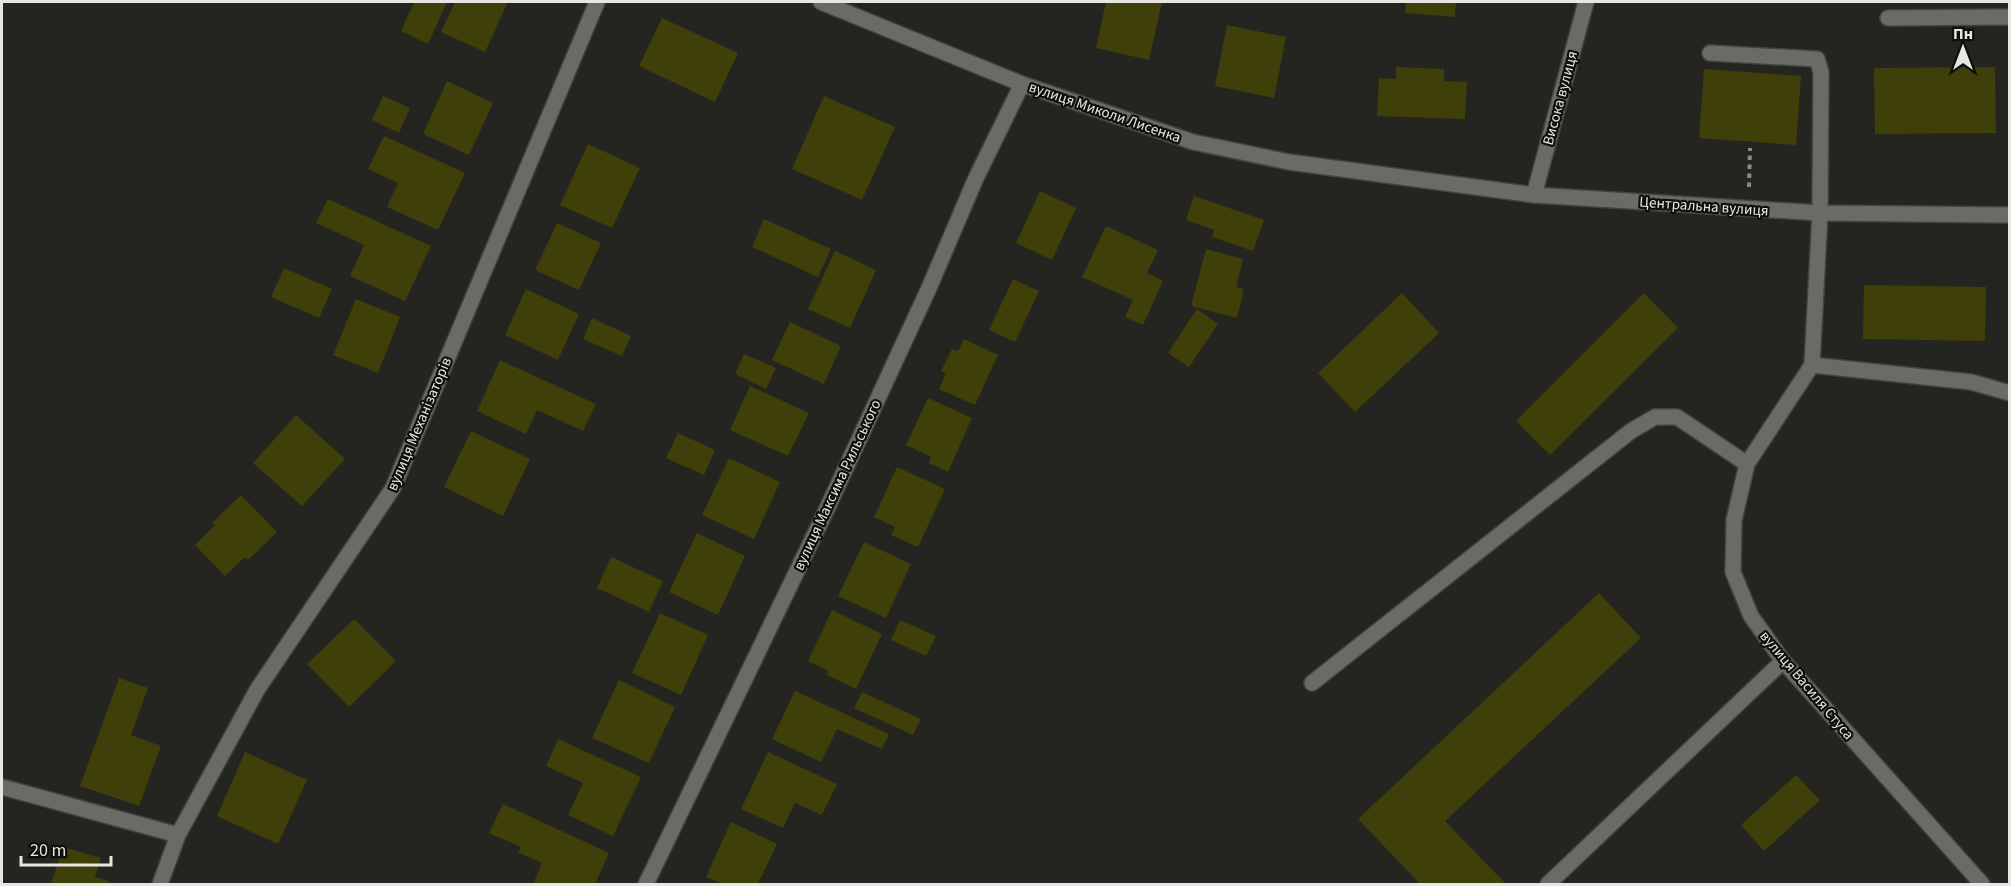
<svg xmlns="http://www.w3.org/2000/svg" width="2011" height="886" font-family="'Source Sans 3',sans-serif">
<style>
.building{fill:#3f3f09}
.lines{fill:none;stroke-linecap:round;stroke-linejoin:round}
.service-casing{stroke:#42423e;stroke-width:18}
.minor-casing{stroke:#42423e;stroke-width:18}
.tertiary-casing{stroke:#42423e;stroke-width:18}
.path{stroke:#8c8c88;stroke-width:4;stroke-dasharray:4.5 4.5;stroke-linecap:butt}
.service{stroke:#6b6b66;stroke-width:15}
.minor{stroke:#6b6b66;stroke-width:15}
.tertiary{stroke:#6b6b66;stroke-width:15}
.labels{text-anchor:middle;stroke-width:4.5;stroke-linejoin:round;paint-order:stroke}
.street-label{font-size:15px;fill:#e6e6e3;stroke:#0e0e0c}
</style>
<rect width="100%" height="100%" fill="#242520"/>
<path class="building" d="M414 2H447L428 44 401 31Z
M455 2H508L485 52 441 32Z
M1106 2H1162L1149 60 1096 48Z
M1406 2H1456L1455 17 1405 13Z
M662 18 738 53 715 102 639 66Z
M1227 25 1286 37 1274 98 1215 86Z
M1396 67 1444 69V81L1467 82 1465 119 1377 116 1379 78 1396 79Z
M1995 67 1996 133 1875 134 1874 68Z
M1704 69 1801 76 1796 145 1699 138Z
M447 81 493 103 469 155 423 134Z
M383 96 410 108 399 133 372 120Z
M824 96 895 127 862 200 792 169Z
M384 136 465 173 438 230 387 207 398 183 368 169Z
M588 144 640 168 612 228 560 205Z
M1040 191 1076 208 1052 260 1016 243Z
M1194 196 1264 220 1253 251 1212 237 1214 230 1186 220Z
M328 199 431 246 405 301 350 276 364 245 316 223Z
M764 219 831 249 818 277 752 247Z
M557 223 601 243 579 290 535 270Z
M1106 226 1158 250 1147 273 1163 281 1143 325 1125 317 1133 300 1082 277Z
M1206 249 1243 259 1236 287 1244 289 1237 318 1191 306Z
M835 251 876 270 850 328 808 309Z
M284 268 332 289 319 318 271 297Z
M1013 279 1039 291 1015 342 989 330Z
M1864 285 1986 287 1985 341 1863 339Z
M526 289 579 314 558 360 505 335Z
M1402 293 1439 333 1355 412 1318 373Z
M1644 293 1678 328 1550 455 1516 421Z
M356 299 400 317 378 373 333 355Z
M1197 309 1218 324 1189 367 1168 353Z
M592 318 631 336 622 356 583 339Z
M790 322 841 346 824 384 772 360Z
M964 339 998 355 975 405 939 389 946 374 941 371 952 349 958 351Z
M744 354 776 368 766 389 735 374Z
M500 360 596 404 583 431 537 410 526 434 477 411Z
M750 386 809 413 788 456 730 430Z
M928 398 972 418 948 472 929 463 931 457 906 445Z
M296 415 345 459 302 506 253 463Z
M471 431 530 459 503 516 444 487Z
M678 433 715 450 704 475 666 458Z
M729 458 780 482 754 539 702 515Z
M897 467 945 489 918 547 891 535 895 527 874 517Z
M241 495 277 532 248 560 245 557 225 576 195 545 215 525 212 523Z
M697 533 745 556 718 615 669 592Z
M864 542 911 564 886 618 838 596Z
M611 557 663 581 649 612 597 588Z
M1599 593 1641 638 1445 821 1506 884H1420L1358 819Z
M832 610 882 634 856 689 827 675 828 671 808 661Z
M660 613 708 635 681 695 632 673Z
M354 619 396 661 349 707 307 664Z
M900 620 936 636 926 656 891 640Z
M119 678 148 688 131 735 161 746 139 806 80 786Z
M619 680 675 707 649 763 592 738Z
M795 691 889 734 882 749 837 729 821 762 772 739Z
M862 692 921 719 913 735 854 708Z
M558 739 641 777 613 836 568 815 583 783 546 766Z
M245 752 307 780 278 844 217 816Z
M768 752 837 784 822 815 795 803 783 828 741 809Z
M1796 775 1820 800 1764 851 1741 825Z
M503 804 609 853 595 884H533L542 863 518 852 521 847 489 833Z
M731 822 777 844 758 884H723L706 877Z
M63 847 101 858 95 877 109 881 108 884H51Z"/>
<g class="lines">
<defs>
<path id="service" d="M1888 18 2010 17
M1710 53 1817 59 1821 72 1820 213
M1812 365 1971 382 2010 393
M1312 683 1631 431 1655 417H1677L1747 464"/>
<path id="minor" d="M1534 195 1586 2
M1820 213 1812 365 1747 464 1734 520 1733 572 1751 616 1783 661 1982 884
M2 787 178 835
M160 884 178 835 257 690 393 488 597 2
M646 884 825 513 929 288 976 178 1022 84
M1548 884 1783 661"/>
<path id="tertiary" d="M821 2 1022 84 1193 142 1289 162 1534 195 1820 213 2010 215"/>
</defs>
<use href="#service" class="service-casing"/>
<use href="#minor" class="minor-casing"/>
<use href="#tertiary" class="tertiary-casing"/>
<path class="path" d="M1749 187 1750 148"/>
<use href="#service" class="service"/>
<use href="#minor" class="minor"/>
<use href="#tertiary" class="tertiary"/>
</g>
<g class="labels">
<g class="street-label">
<text transform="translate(1560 98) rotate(-75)" y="5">Висока вулиця</text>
<text transform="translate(1105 112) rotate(19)" y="5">вулиця Миколи Лисенка</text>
<text transform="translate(1704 206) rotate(4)" y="5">Центральна вулиця</text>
<text transform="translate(419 424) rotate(-67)" y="5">вулиця Механізаторів</text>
<text transform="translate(837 485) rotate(-65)" y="5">вулиця Максима Рильського</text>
<text transform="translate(1807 685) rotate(50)" y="5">вулиця Василя Стуса</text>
</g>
</g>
<rect width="2011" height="886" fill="none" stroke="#e6e6e3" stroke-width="6"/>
<g transform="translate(1963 48)" stroke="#0e0e0c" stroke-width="4.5" paint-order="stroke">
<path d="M0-4.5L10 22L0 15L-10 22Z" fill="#e6e6e3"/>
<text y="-9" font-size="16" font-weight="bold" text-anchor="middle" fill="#e6e6e3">Пн</text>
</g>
<path d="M21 856v9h90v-9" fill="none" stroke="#e6e6e3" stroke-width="3"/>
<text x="30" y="856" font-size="18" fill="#e6e6e3" stroke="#0e0e0c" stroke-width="4.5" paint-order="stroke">20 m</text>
</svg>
